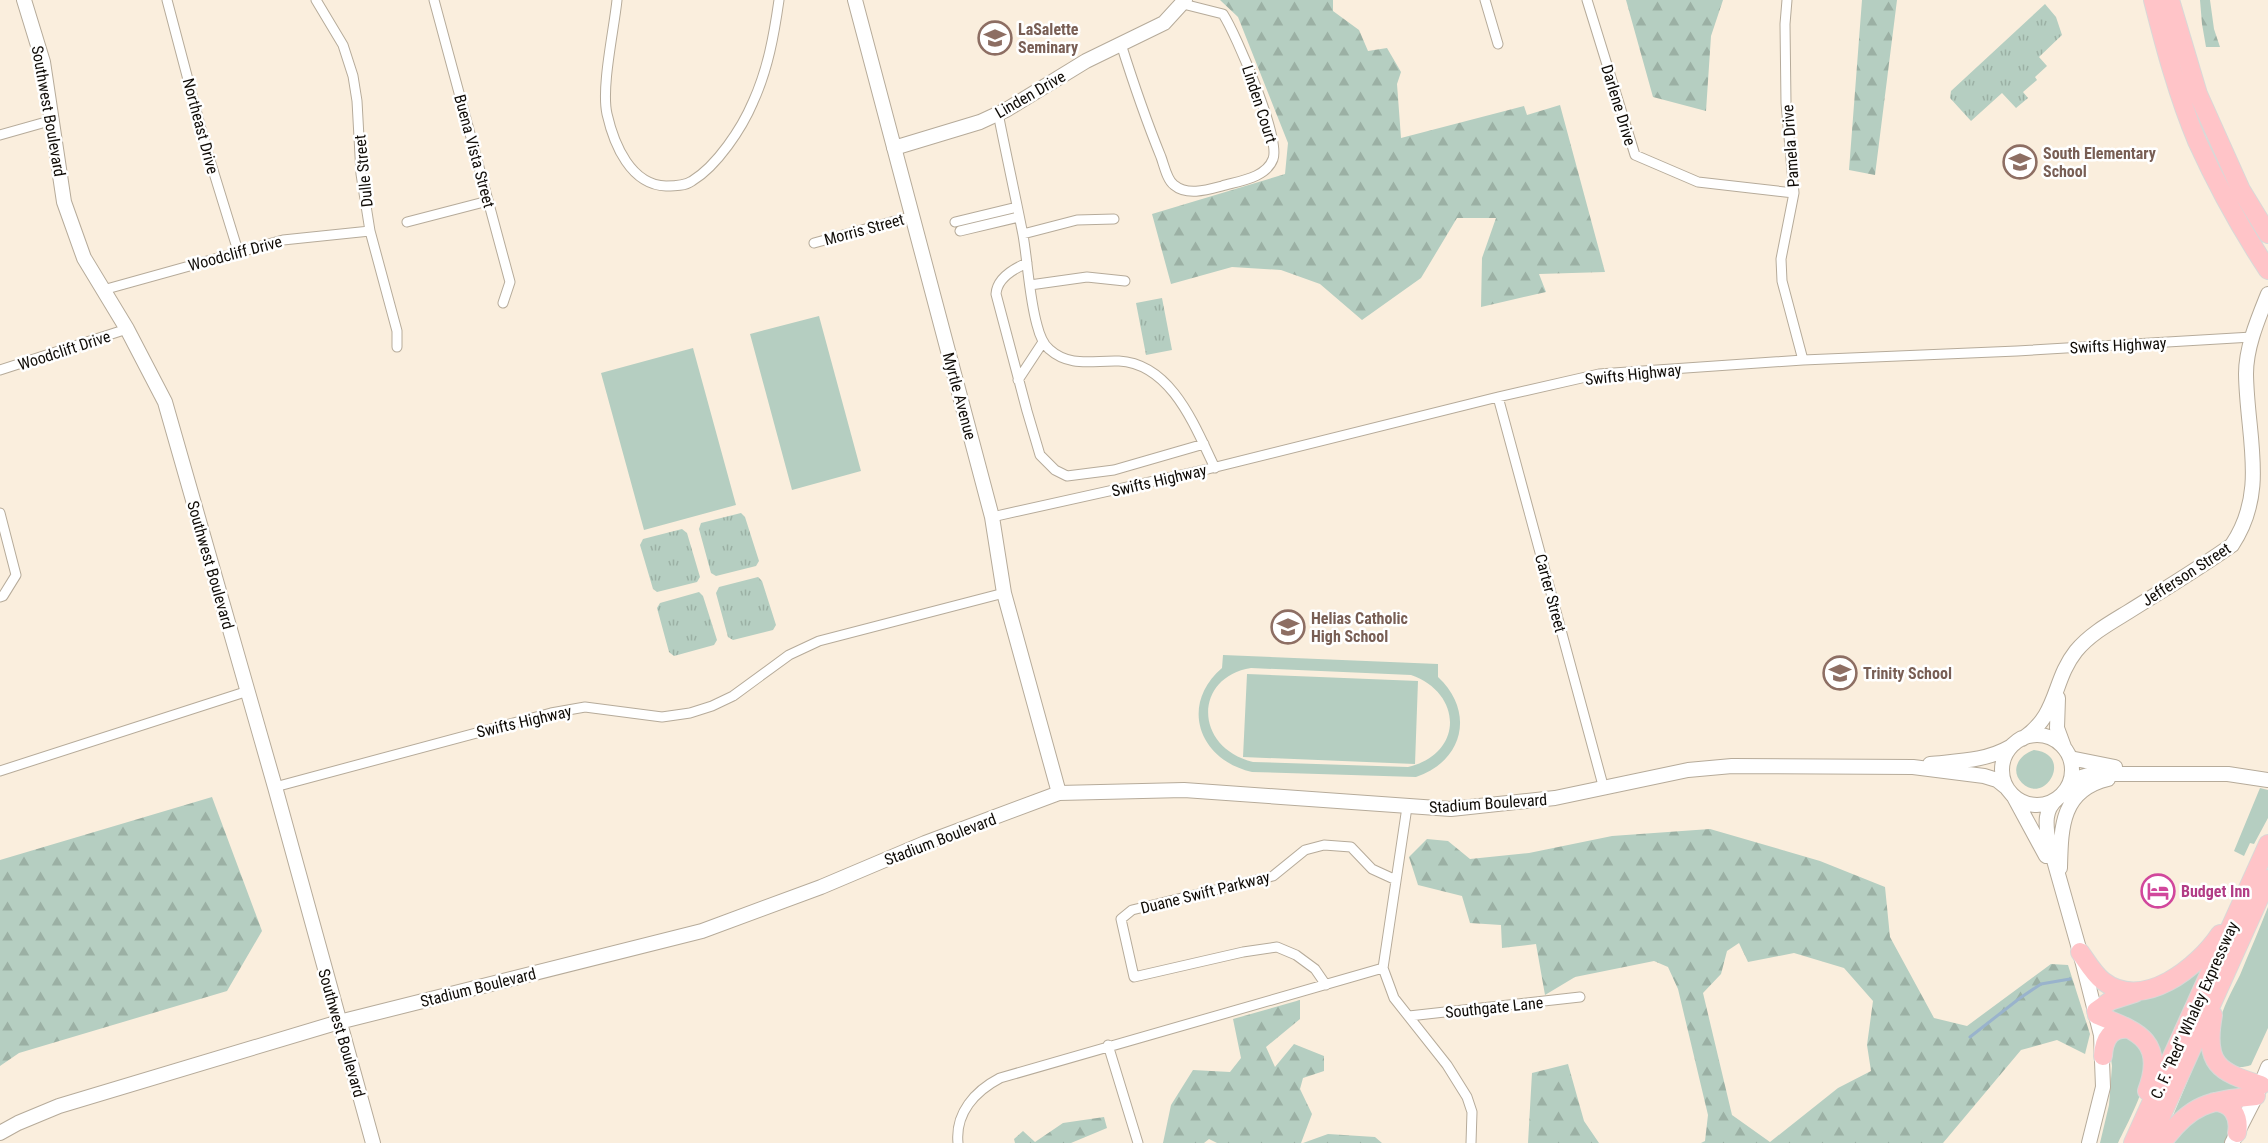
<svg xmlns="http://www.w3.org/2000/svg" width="2268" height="1143" font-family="'Roboto Condensed',sans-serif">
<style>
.grass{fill:#b5cec1;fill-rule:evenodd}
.forest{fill:url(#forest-firs);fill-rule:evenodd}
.park{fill:url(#park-tufts)}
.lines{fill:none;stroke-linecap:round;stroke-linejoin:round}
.stream{stroke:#99b3cc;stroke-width:3}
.street-casing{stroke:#b6ab9a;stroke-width:11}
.secondary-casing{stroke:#b6ab9a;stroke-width:16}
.highway-casing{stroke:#d9d8d7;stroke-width:20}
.street{stroke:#fff;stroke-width:9}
.secondary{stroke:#fff;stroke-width:14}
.highway{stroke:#ffc4c8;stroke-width:18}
.labels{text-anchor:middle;stroke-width:5;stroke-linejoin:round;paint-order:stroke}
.education-label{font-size:16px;font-weight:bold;fill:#785e54;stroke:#fff;text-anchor:start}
.street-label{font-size:16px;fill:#100c07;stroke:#fff}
.hotel-label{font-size:16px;font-weight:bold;fill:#b23c85;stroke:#fff;text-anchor:start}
</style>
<defs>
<pattern id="forest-firs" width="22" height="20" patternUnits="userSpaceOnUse" patternTransform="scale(1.5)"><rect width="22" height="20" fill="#b5cec1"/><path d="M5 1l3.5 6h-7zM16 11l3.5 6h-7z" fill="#9bb0a4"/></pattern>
<pattern id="park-tufts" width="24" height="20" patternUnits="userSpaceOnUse" patternTransform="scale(1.5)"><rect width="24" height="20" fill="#b5cec1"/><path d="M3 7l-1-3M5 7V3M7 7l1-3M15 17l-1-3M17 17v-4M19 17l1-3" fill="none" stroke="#9bb0a4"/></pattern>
</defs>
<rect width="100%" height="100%" fill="#faeedd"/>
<path class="grass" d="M819 316 861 471 792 490 750 334Z
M693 348 736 505 644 530 601 373Z
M1223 655 1438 664V677C1475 711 1464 761 1416 777L1252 772C1199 760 1179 705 1222 668ZM1251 668 1411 675C1463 693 1464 754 1408 767L1253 762C1193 747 1194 677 1251 668Z
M1247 674 1418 681 1415 764 1243 757Z
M2034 750C2074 754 2046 806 2022 783 2009 770 2020 754 2034 750Z
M2260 788 2268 790V818L2254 844 2250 843 2244 856 2234 851Z
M2268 907V1028L2251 1065C2220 1076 2213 1040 2221 1017 2225 1003 2233 989 2240 975 2249 953 2259 930 2268 907Z
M2195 972H2200L2163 1055 2160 1056 2108 1009Z
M2126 1037 2134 1039C2137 1043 2143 1049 2145 1054 2154 1076 2128 1122 2118 1143H2100L2109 1105 2112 1066 2110 1051 2118 1038Z
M2204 1042 2242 1089 2172 1118Z
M2211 1106 2228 1111 2232 1130 2224 1143H2171L2181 1129Z"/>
<path class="forest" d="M1220 0H1333V11L1359 30 1368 51 1387 48 1401 72 1397 84 1401 138 1524 106 1527 115 1560 105 1605 272 1539 274 1546 292 1481 307 1482 258 1496 218H1457L1421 278 1362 320 1320 284 1281 270 1232 267 1171 284 1152 214 1285 174 1288 143 1238 17Z
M1626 0H1723L1711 36 1706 111 1653 97Z
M1862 0H1897L1875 175 1849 170Z
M2200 0H2210L2214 29 2220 47H2206L2202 24Z
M212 797 262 931 227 991 19 1053 0 1066V860Z
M1710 829 1820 861 1885 887 1890 937 1934 1018 1967 1026 2051 964 2068 965 2090 1034 2085 1054 2057 1040 2021 1050 1943 1143H1701L1705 1141 1708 1115 1678 989 1668 967 1654 961 1575 977 1545 995 1536 944 1502 948 1501 925 1470 923 1462 896 1418 885 1409 857 1427 839 1448 841 1470 859 1529 853 1612 836ZM1739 943 1748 962 1794 953 1844 968 1873 1001 1867 1045 1871 1071 1838 1088 1770 1142 1732 1115 1703 993 1721 974 1727 951Z
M1300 1000V1019L1266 1047 1275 1067 1294 1044 1324 1056V1071L1303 1078 1300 1089 1312 1114 1301 1143H1217L1209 1139 1204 1143H1163L1171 1105 1193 1070 1230 1072 1241 1058 1233 1019Z
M1568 1064 1584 1121 1599 1143H1528L1532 1073Z
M1104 1117 1107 1128 1071 1143H1015L1014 1139 1023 1131 1035 1142 1063 1123Z
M1328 1134 1375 1137 1382 1143H1303Z"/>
<path class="park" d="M2045 4 2056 17 2062 35 2039 57 2047 66 2035 77 2037 80 2023 92 2028 98 2016 108 2002 93 1971 121 1950 98 1951 91Z
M2015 145 2035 167 2024 177 2004 155Z
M1162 298 1172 350 1146 355 1136 303Z
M741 513 745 517 759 561 756 566 716 576 711 573 699 529 701 523Z
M682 529 687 533 700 577 697 582 657 592 653 589 640 545 643 539Z
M758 577 762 581 776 625 773 630 733 640 728 637 716 593 719 587Z
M699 592 703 596 717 640 714 645 674 656 669 652 657 608 660 603Z"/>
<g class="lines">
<path class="stream" d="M1970 1037 2020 998 2041 984 2070 979"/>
<defs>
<path id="street" d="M167 0 205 144 238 251
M316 0 343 45 353 76 357 101 361 174 370 231 397 331V347
M434 0 510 282 503 303
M617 0C614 30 601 87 607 114 614 145 631 185 666 186 675 186 685 186 692 181 717 166 742 128 753 102 768 69 774 35 779 0
M1485 0 1498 44
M1587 0 1635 155 1698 182 1794 193
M1787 0 1785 24 1786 103 1794 193 1781 259 1782 281 1803 360
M1121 44C1133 82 1146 120 1161 157 1164 165 1167 180 1174 185 1187 196 1207 190 1222 186 1239 181 1266 178 1273 159 1281 139 1236 34 1223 14L1183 4
M998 113C1006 154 1015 194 1023 235 1028 264 1029 296 1037 325 1039 333 1042 343 1049 349 1070 368 1093 360 1119 361 1172 364 1195 427 1215 468
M0 135 53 120
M407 222 488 201
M955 222 1017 207
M960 231 1019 217
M1023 234 1077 220 1114 219
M814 243 913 216
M1027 263C1013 269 997 278 996 294L1027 411 1040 455 1055 470 1067 476 1114 470 1204 444
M1030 285 1087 277 1125 281
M103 290 283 240 370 231
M0 370 127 329
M1018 380 1043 342
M1498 397 1604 789
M0 513 16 575 3 596 0 597
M992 517 1208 469 1498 397 1599 374 1803 360 2017 351 2252 337
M0 771 248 691
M275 787 551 713 585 707 662 717 690 713 712 706 733 696 789 655 819 641 1004 593
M1383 968 1394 998 1447 1065 1467 1097 1472 1112 1471 1143
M1326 985 1315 969 1296 955 1277 947 1243 952 1134 977 1121 919 1132 910 1273 876 1305 850 1324 845 1351 847 1372 869 1396 880
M1409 1016 1580 997
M1108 1045 1138 1143
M958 1143C955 1113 975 1091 1000 1078L1383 968 1407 807"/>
<path id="secondary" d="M24 0 43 62 64 202 84 258 127 329 165 402 275 787 373 1143
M855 0 992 517 1004 593 1059 793
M894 148 980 122 1006 110 1086 61 1164 23 1185 0
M2058 698 2057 728 2064 747
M2002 770a35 35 0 1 1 70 0a35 35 0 1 1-70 0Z
M2022 739C2059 715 2052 681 2076 651 2090 634 2110 623 2128 612 2163 590 2198 569 2232 545 2268 491 2247 438 2246 374 2246 347 2258 319 2268 294
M2070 758 2115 767
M1930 764C1958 761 1986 761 2010 747
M2068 788 2078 778 2092 774H2228L2268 780
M2014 797 2046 856
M2057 799C2044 810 2046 824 2048 839L2080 952 2101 1035 2103 1087 2089 1143
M2060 868C2061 828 2061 790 2108 779
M0 1133 18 1123 59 1106 339 1022 702 931 821 887 925 843 1059 793 1184 790 1451 809 1555 798 1688 770 1732 766 1913 767 1984 776 1997 780 2007 788
M2232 1143 2256 1096 2268 1067"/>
<path id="highway" d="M2153 0C2165 47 2178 96 2197 141 2217 185 2241 229 2268 270
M2170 0 2198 94 2241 190 2268 234
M2080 952C2087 962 2094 974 2103 981 2143 1012 2198 967 2220 934
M2096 1011 2110 1001 2135 993
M2097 1015C2137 1031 2166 1040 2147 1091
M2213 1015C2204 1064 2218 1072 2261 1085
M2103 1056C2104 1039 2111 1027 2129 1029
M2214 1102C2232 1102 2240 1117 2237 1133
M2133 1143 2268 844
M2149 1143 2268 879
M2162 1143C2191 1103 2209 1101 2256 1096"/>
</defs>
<use href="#street" class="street-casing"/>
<use href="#secondary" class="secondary-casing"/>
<use href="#highway" class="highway-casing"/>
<use href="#street" class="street"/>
<use href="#secondary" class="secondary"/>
<use href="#highway" class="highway"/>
</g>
<defs>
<symbol id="school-ring" viewBox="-11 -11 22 22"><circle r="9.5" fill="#fff" stroke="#8d6e63" stroke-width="1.5"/><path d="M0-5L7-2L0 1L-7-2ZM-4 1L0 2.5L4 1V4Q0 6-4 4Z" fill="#8d6e63"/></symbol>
<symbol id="hotel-ring" viewBox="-11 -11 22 22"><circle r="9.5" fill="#fff" stroke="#d1479c" stroke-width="1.5"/><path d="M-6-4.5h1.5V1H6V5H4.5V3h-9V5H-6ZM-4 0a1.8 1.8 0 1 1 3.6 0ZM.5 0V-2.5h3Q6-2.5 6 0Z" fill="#d1479c"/></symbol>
</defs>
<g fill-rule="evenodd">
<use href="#school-ring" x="976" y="19" width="38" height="38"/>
<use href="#school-ring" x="2001" y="143" width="38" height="38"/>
<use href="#school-ring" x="1269" y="608" width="38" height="38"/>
<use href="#school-ring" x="1821" y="654" width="38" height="38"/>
<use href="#hotel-ring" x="2139" y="872" width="38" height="38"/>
</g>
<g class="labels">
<g class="education-label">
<text x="1018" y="35">LaSalette<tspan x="1018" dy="18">Seminary</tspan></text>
<text x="2043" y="159">South Elementary<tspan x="2043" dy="18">School</tspan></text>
<text x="1311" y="624">Helias Catholic<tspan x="1311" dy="18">High School</tspan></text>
<text x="1863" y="679">Trinity School</text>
</g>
<g class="street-label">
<text transform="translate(1030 94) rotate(-30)" y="6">Linden Drive</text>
<text transform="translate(1260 104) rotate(72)" y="6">Linden Court</text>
<text transform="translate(1619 105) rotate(73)" y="6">Darlene Drive</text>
<text transform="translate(49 111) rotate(80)" y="6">Southwest Boulevard</text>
<text transform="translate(201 126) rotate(75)" y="6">Northeast Drive</text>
<text transform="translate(1790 146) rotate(-94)" y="6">Pamela Drive</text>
<text transform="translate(475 151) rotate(75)" y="6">Buena Vista Street</text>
<text transform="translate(363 171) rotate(-96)" y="6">Dulle Street</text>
<text transform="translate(864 229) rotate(-15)" y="6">Morris Street</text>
<text transform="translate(235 253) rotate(-15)" y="6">Woodcliff Drive</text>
<text transform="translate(2118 345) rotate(-3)" y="6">Swifts Highway</text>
<text transform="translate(64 350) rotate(-18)" y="6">Woodclift Drive</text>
<text transform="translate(1633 374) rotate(-6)" y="6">Swifts Highway</text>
<text transform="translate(960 396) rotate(75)" y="6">Myrtle Avenue</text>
<text transform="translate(1159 480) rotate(-13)" y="6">Swifts Highway</text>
<text transform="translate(211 565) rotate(74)" y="6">Southwest Boulevard</text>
<text transform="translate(2186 574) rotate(-33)" y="6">Jefferson Street</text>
<text transform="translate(1551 593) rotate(75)" y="6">Carter Street</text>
<text transform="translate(524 721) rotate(-13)" y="6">Swifts Highway</text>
<text transform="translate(1488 803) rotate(-4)" y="6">Stadium Boulevard</text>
<text transform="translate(940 839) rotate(-21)" y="6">Stadium Boulevard</text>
<text transform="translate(1205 892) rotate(-14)" y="6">Duane Swift Parkway</text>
<text transform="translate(478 987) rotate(-14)" y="6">Stadium Boulevard</text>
<text transform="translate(1494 1007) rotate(-6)" y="6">Southgate Lane</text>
<text transform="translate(2194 1010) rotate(-66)" y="6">C. F. “Red” Whaley Expressway</text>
<text transform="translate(342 1033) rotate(74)" y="6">Southwest Boulevard</text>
</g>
<g class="hotel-label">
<text x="2181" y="897">Budget Inn</text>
</g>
</g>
</svg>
